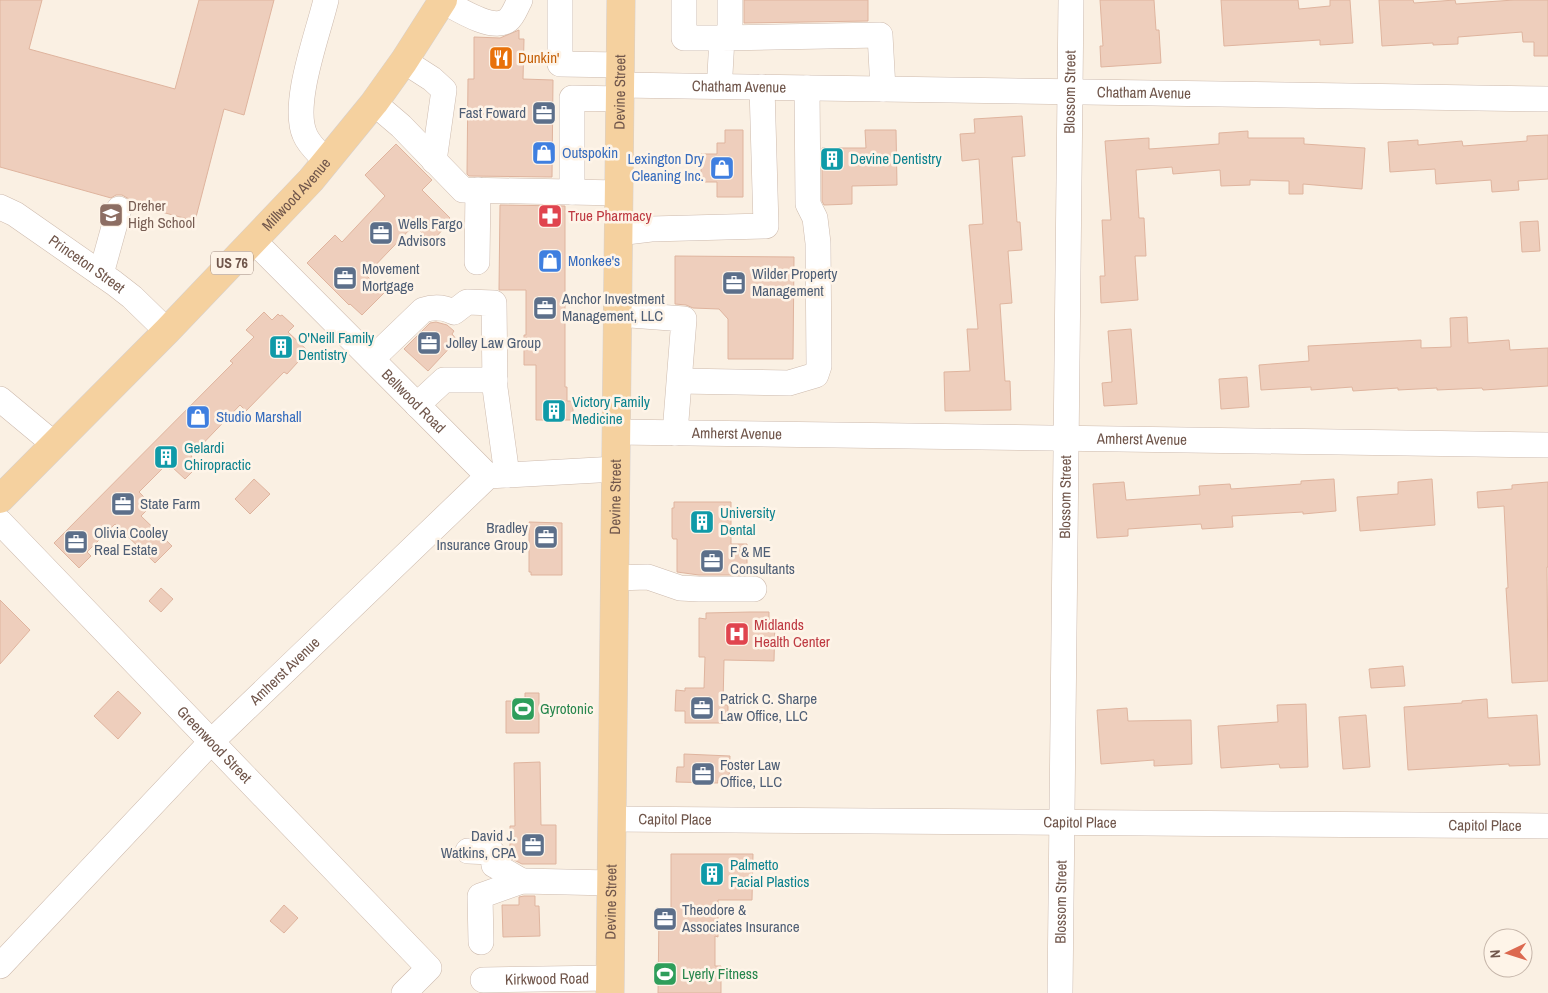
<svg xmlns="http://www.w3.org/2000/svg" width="1548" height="993" font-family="'Archivo Narrow',sans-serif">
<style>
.building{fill:#eecebc;stroke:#dfb49e}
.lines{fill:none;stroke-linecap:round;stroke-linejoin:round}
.minor-casing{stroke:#cdbaad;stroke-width:26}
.major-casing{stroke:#d7d0cd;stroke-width:29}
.minor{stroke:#fff;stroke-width:25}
.major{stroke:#f5d19f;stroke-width:28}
.labels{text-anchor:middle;stroke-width:5;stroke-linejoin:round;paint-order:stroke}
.shield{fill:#fef4e8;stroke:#9b857a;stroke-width:1}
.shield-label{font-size:14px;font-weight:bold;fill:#70564b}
.food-label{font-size:15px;fill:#c56008;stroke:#fef4e8;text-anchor:start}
.street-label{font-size:15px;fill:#70564b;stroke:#fef4e8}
.service-label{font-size:15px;fill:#4e5e75;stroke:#fef4e8;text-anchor:start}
.shop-label{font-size:15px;fill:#366cbe;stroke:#fef4e8;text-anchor:start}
.culture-label{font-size:15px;fill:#0d838f;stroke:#fef4e8;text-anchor:start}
.education-label{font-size:15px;fill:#785e54;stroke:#fef4e8;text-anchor:start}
.health-label{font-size:15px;fill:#be3a42;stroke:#fef4e8;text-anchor:start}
.leisure-label{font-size:15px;fill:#27864d;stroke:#fef4e8;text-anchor:start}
</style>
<rect width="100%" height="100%" fill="#faf0e3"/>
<path class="building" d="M0 0H42L29 49 175 89 199 0H274L244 115 224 109 195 221 132 204 129 199 122 195H116L111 198 0 167Z
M744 0H868V21L744 23Z
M1100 0H1154L1156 30H1159L1161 63 1101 67 1100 46H1103Z
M1221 0H1298L1299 9 1330 6V0H1350L1353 43 1320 45V40L1224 46Z
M1379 0H1413L1414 3 1455 0 1456 4 1514 0H1548V56H1534V42H1523L1522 32 1458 37V44L1433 45V43L1382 46Z
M519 30V39H524L523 79 553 80 552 177 469 176 467 174 468 79H474V37L500 38Z
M1022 116 1025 156 1012 157 1017 222H1020L1022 250 1008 251 1012 303 1000 304 1005 381H1010L1011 410 945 411 944 372 970 371 967 329H978L969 225 983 224 979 159 962 161 960 134 975 133 974 119Z
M725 130H743V197H717V182H701V154H717V143H725Z
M865 130H896L897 185 852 186V204L824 205 822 201V148H866Z
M1248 131V138H1304V144L1365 148 1362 189 1303 184V194H1289V181L1250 180V185L1221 186 1220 170 1173 174 1172 167 1136 170 1139 218H1144L1146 256H1135L1138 300 1101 303 1100 276H1105L1102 220H1111L1105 141 1149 138V149L1219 144V133Z
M1548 135V179L1518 181 1519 190 1492 192 1491 180 1436 184 1435 169 1390 172 1388 142 1418 140V145L1462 141 1463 146 1527 141V136Z
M396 144 432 180 422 190 450 218 448 220 450 222 431 242 414 225 366 275 384 293 362 315 350 304 349 305 307 263 335 235 342 242 385 196 365 175Z
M500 205 565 206V387H567V401H573V420H536V365H524V335H526V290H499Z
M1538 221 1540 251 1522 252 1520 222Z
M675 256 794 257 793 359H728V319L719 309 693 308 686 305 675 304Z
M264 312 272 320 278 314 280 316 282 315 294 326 288 332 308 351 287 374 284 372 246 411 240 405 191 456 200 464 185 479 172 467 169 469 166 465 139 492 152 505 141 516 172 546 155 563 115 524 87 552 91 556 79 568 54 543 233 363 230 361 254 337 246 330Z
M1467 317 1468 343 1509 340 1510 350 1548 348V386L1483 390 1482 388 1437 390V388L1398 390V388L1353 391 1352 387 1311 390V387L1261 390 1259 365 1309 361 1308 346 1421 340V348L1451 347 1450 318Z
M436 322 447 325 454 331 452 334 457 340 428 371 404 349 430 323Z
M1131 329 1137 404 1104 406 1102 383 1112 382 1108 331Z
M1247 377 1249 407 1221 409 1219 379Z
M254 479 270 494 250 514 235 499Z
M1334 479 1336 511 1303 514V512L1232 516 1233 527 1202 529 1201 524 1128 529V536L1097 538 1093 484 1124 482 1126 500 1200 495 1199 486 1230 484 1231 489 1301 484V481Z
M1432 479 1435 525 1360 531 1357 497 1398 494V482Z
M1548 482V567H1547L1548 681 1512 683 1506 588H1508L1504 506 1478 508 1477 492 1512 489V485Z
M674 502H731V544H747V575H699L677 572V539H673L672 537V508H674Z
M529 522 562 523V575H531V572H529Z
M161 588 173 599 161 612 149 601Z
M0 600 30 630 0 664Z
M750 612H769V620H775L774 661 724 660 723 705H728V722H723V723H685V711H675L676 690 685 691V688H704L705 657H699V618L706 619V613Z
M1403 666 1405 686 1371 688 1369 669Z
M118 691 141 713 118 739 94 716Z
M525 693H539V733H506V701H525Z
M1487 699 1488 718 1537 715 1540 765 1509 766V764L1408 770 1404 707 1462 703V701Z
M1306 704 1308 767 1280 768 1279 764 1221 768 1218 726 1278 722 1277 705Z
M1127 708 1128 721 1191 720 1192 764 1154 766V760L1101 764 1097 710Z
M1366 715 1370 767 1343 769 1339 717Z
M684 754 730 756 729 780H718V783L676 782 677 767H684Z
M540 762 541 825H556V864H522L510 858V826H515L514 763Z
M671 854H753L752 900H718V937L715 936V966H721V993H658L659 913H671Z
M524 896H535V906H539L540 936 503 937 502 905H519V897Z
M284 905 298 918 284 933 270 921Z"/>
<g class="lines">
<defs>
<g id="minor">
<path d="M326 0C318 34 291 104 305 135 309 145 319 153 327 162"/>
<path d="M560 0V64L621 65"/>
<path d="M684 0V38H722"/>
<path d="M443 1C456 8 493 32 508 20 514 15 516 7 520 0"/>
<path d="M730 38V0"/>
<path d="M404 61 432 79 444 90 434 161"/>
<path id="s1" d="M620 85 1548 99"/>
<path d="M721 86 720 74 722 38 880 35 883 89"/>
<path d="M374 103 401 126 463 190 619 193"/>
<path d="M572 192V98L620 99"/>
<path id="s2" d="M0 207 15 214 114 283 132 297 167 331"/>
<path d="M618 233 651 229 766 226 762 87"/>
<path id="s3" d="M254 241 488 476"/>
<path d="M477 262 478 190"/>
<path d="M101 274 119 209"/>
<path d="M617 314 684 319 675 433"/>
<path d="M372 359 423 310C435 306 444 307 454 312L467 302 494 303 495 388 507 475"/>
<path d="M680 381 789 383 816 375 819 366 818 243 815 218 808 204 807 88"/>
<path d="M0 399 54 444"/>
<path d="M417 405 444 380H495"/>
<path id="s4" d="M616 432 1548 445"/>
<path id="s5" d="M0 522 429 968 404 993"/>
<path d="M614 578 648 577 680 588 699 589H754"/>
<path id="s6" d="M611 819 1548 826"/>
<path d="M468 851 492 852 494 865 522 881"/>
<path d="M481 942 480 896 522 881 611 883"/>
<path id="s7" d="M0 966 212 741 488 476 616 469"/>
<path id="s8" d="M483 980 610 978"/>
<path id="s9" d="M1060 993 1071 0"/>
</g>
<g id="major">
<path id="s10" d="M0 499 167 331 311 180 374 103 404 61 443 0"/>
<path id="s11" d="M610 993 621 0"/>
</g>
</defs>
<use href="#minor" class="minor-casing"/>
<use href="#major" class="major-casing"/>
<use href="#minor" class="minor"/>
<use href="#major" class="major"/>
</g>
<defs>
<symbol id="restaurant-square" viewBox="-11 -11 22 22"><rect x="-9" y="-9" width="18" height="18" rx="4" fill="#e8710a" stroke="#fef4e8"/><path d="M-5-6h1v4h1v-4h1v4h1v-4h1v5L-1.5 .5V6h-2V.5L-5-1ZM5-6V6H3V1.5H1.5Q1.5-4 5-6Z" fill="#fff"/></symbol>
<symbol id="office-square" viewBox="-11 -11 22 22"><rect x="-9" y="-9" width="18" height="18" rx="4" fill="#5c6f8a" stroke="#fef4e8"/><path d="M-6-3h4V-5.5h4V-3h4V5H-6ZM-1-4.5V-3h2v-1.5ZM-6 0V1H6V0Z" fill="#fff"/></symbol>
<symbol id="shop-square" viewBox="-11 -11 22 22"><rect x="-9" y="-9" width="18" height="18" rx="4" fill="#3f7fe0" stroke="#fef4e8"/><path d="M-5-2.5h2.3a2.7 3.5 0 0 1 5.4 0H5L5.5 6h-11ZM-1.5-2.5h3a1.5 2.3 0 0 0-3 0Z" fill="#fff"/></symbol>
<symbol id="building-square" viewBox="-11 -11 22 22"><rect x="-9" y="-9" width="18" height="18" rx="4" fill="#0f9aa8" stroke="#fef4e8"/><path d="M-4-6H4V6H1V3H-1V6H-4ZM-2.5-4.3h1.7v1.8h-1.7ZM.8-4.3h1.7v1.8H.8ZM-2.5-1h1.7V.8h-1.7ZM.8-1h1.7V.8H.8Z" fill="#fff"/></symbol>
<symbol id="school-square" viewBox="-11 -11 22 22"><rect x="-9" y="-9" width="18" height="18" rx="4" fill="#8d6e63" stroke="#fef4e8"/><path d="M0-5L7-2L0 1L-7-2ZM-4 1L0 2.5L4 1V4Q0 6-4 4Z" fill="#fff"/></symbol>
<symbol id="pharmacy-square" viewBox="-11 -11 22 22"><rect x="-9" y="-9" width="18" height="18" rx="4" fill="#e0444e" stroke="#fef4e8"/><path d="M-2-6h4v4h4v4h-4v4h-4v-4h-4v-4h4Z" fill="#fff"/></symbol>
<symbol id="hospital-square" viewBox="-11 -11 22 22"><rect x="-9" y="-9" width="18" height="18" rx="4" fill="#e0444e" stroke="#fef4e8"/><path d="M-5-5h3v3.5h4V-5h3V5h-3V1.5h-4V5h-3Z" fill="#fff"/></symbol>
<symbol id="stadium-square" viewBox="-11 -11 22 22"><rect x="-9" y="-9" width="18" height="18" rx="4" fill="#2e9e5b" stroke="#fef4e8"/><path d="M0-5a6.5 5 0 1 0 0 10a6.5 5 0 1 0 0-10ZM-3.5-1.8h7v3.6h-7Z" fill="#fff"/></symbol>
</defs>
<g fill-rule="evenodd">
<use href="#restaurant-square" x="487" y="44" width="28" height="28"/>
<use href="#office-square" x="530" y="99" width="28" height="28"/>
<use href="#shop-square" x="530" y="139" width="28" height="28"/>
<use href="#building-square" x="818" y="145" width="28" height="28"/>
<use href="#shop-square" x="708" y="154" width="28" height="28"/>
<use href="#school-square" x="97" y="201" width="28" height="28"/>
<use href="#pharmacy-square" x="536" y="202" width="28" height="28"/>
<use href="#office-square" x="367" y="219" width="28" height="28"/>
<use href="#shop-square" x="536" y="247" width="28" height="28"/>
<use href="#office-square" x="331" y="264" width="28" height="28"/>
<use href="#office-square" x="720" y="269" width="28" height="28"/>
<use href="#office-square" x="531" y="294" width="28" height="28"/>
<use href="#office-square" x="415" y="329" width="28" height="28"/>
<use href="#building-square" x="267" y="333" width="28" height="28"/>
<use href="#building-square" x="540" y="397" width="28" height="28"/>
<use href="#shop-square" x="184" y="403" width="28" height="28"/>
<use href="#building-square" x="152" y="443" width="28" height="28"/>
<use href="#office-square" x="109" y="490" width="28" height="28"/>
<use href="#building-square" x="688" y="508" width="28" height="28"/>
<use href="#office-square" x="532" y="523" width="28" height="28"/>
<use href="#office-square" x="62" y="528" width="28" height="28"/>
<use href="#office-square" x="698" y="547" width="28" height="28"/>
<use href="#hospital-square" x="723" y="620" width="28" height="28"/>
<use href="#office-square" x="688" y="694" width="28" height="28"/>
<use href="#stadium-square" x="509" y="695" width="28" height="28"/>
<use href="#office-square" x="689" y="760" width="28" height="28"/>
<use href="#office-square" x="519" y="831" width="28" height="28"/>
<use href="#building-square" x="698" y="860" width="28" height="28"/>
<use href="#office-square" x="651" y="905" width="28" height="28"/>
<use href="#stadium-square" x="651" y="960" width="28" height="28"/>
</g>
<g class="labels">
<rect class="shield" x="211" y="251.5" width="42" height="23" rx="4"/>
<g class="shield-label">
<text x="232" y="268">US 76</text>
</g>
<g class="food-label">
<text x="518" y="63">Dunkin'</text>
</g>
<g class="street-label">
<text dy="5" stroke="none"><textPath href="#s1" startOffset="119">Chatham Avenue</textPath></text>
<text dy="5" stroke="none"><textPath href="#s11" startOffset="901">Devine Street</textPath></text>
<text dy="5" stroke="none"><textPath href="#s9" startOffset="901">Blossom Street</textPath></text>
<text dy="5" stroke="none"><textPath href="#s1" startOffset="524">Chatham Avenue</textPath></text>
<text dy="5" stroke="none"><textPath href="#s10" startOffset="425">Millwood Avenue</textPath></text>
<text dy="5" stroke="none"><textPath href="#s2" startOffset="104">Princeton Street</textPath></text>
<text dy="5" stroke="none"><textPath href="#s3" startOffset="226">Bellwood Road</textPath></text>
<text dy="5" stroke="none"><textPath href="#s4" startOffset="121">Amherst Avenue</textPath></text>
<text dy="5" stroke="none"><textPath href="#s4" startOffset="526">Amherst Avenue</textPath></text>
<text dy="5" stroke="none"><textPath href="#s11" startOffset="496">Devine Street</textPath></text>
<text dy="5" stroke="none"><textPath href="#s9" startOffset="496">Blossom Street</textPath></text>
<text dy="5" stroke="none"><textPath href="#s7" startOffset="410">Amherst Avenue</textPath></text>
<text dy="5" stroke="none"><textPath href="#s5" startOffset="309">Greenwood Street</textPath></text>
<text dy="5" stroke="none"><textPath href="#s6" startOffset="64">Capitol Place</textPath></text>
<text dy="5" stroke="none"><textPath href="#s6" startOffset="469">Capitol Place</textPath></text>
<text dy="5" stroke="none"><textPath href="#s6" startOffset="874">Capitol Place</textPath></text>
<text dy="5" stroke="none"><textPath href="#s11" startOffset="91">Devine Street</textPath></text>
<text dy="5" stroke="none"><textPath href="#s9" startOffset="91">Blossom Street</textPath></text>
<text dy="5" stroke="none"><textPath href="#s8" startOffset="64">Kirkwood Road</textPath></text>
</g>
<g class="service-label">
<text x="526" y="118" text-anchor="end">Fast Foward</text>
<text x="398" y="229">Wells Fargo<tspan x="398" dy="17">Advisors</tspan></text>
<text x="362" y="274">Movement<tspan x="362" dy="17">Mortgage</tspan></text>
<text x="752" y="279">Wilder Property<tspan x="752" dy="17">Management</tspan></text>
<text x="562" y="304">Anchor Investment<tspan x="562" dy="17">Management, LLC</tspan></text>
<text x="446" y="348">Jolley Law Group</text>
<text x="140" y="509">State Farm</text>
<text x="528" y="533" text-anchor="end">Bradley<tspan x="528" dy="17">Insurance Group</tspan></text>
<text x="94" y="538">Olivia Cooley<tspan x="94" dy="17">Real Estate</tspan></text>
<text x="730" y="557">F &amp; ME<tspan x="730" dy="17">Consultants</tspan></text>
<text x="720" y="704">Patrick C. Sharpe<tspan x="720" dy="17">Law Office, LLC</tspan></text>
<text x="720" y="770">Foster Law<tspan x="720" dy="17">Office, LLC</tspan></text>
<text x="516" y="841" text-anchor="end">David J.<tspan x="516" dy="17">Watkins, CPA</tspan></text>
<text x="682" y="915">Theodore &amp;<tspan x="682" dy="17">Associates Insurance</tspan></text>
</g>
<g class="shop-label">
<text x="562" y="158">Outspokin</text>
<text x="704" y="164" text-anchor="end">Lexington Dry<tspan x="704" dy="17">Cleaning Inc.</tspan></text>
<text x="568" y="266">Monkee's</text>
<text x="216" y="422">Studio Marshall</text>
</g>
<g class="culture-label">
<text x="850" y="164">Devine Dentistry</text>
<text x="298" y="343">O'Neill Family<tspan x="298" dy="17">Dentistry</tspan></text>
<text x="572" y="407">Victory Family<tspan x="572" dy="17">Medicine</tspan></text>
<text x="184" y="453">Gelardi<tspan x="184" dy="17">Chiropractic</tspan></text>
<text x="720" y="518">University<tspan x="720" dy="17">Dental</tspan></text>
<text x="730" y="870">Palmetto<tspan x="730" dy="17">Facial Plastics</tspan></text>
</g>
<g class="education-label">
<text x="128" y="211">Dreher<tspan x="128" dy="17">High School</tspan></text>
</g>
<g class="health-label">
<text x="568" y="221">True Pharmacy</text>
<text x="754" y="630">Midlands<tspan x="754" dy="17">Health Center</tspan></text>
</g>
<g class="leisure-label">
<text x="540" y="714">Gyrotonic</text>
<text x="682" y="979">Lyerly Fitness</text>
</g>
</g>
<g transform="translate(1508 953) rotate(266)"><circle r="24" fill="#fef4e8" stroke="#c5b5a9"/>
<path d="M0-4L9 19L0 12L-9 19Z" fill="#dc6950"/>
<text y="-8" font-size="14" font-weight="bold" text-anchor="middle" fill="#70564b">N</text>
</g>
</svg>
